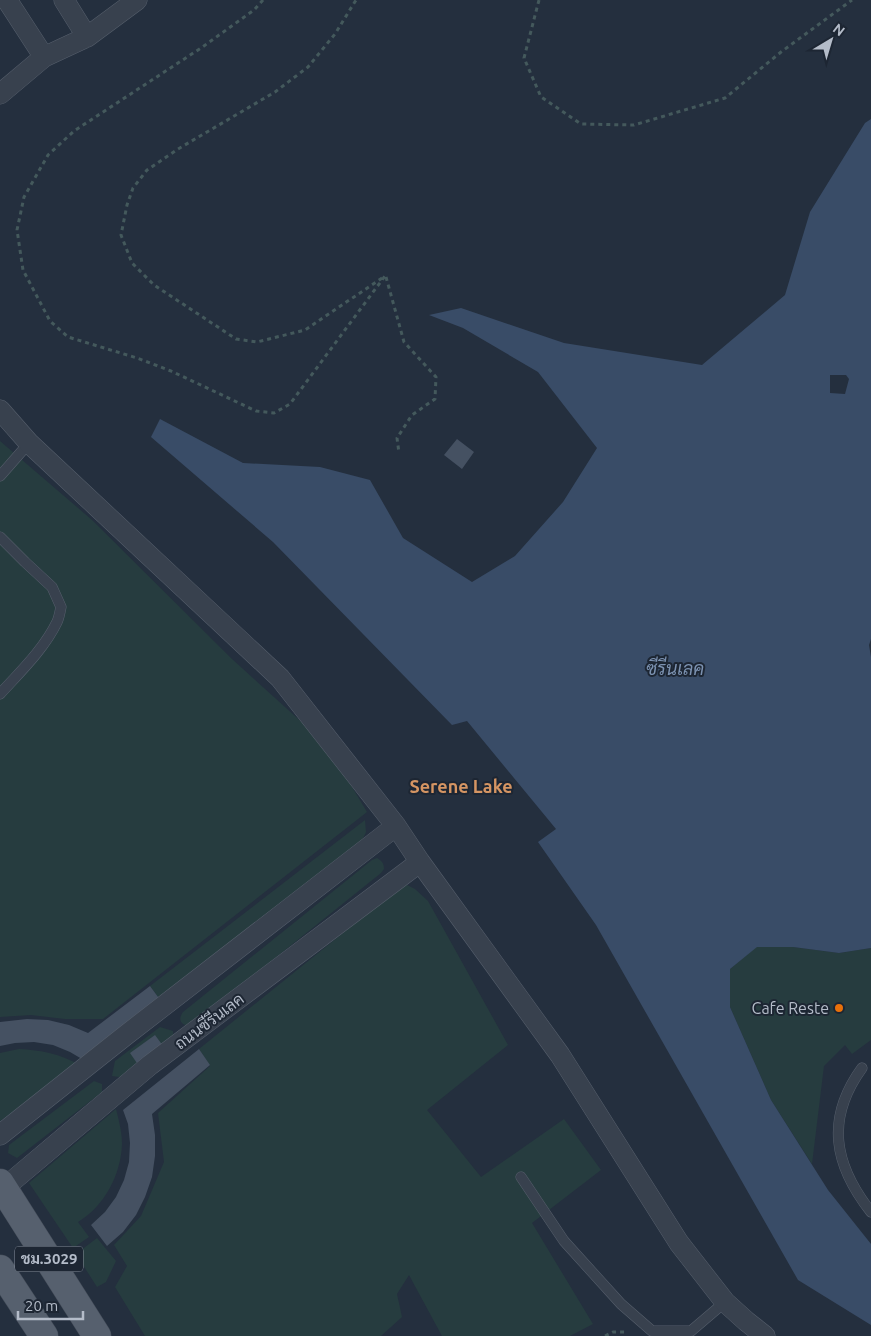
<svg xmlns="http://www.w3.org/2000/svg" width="871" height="1336" font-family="Ubuntu,Sarabun,sans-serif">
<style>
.green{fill:#263c3f}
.water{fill:#394c67;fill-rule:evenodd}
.building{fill:#455162}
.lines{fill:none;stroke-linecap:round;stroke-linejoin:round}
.lane-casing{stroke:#565f6c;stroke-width:11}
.street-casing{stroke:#565f6c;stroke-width:21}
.primary-casing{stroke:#414a57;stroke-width:29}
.path{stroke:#44595c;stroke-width:3;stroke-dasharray:4 4;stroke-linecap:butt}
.lane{stroke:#38414e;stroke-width:10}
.street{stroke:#38414e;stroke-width:20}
.primary{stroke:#56606e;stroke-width:28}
.food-dot{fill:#e8710a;stroke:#1d2633;stroke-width:2}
.labels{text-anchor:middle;stroke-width:4;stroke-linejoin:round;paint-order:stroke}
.shield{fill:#1d2633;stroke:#878f9c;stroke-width:1}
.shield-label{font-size:15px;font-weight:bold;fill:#b4bcc9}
.poi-label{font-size:16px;fill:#b4bcc9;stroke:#1d2633;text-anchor:end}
.street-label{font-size:16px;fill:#b4bcc9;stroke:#1d2633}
.water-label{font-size:18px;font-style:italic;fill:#7c92b1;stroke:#1d2633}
.neighbourhood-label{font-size:18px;font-weight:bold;fill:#d59563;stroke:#1d2633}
</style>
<rect width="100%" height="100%" fill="#242f3e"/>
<path class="green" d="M0 441 92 520 232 659 327 745 367 812 103 1019H65L31 1015 0 1017Z
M365 820 366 832 362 841 161 1001 150 986Z
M377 858C382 861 384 863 384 869L381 873 193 1024 188 1026C180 1024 178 1019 183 1012L372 860Z
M407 885 415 889 428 901 508 1045 427 1110 481 1177 564 1119 601 1170 532 1223 593 1324 570 1336H442L409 1275 397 1294 402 1317 381 1336H145L115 1287 127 1266 114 1245 141 1216 164 1162 158 1113 210 1066 199 1049 400 887Z
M756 947H793L839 953 871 948V1040L852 1054 845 1045 824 1066 812 1164 771 1100 730 1007V969Z
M160 1027 173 1031 174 1044 126 1078 112 1076 115 1061Z
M19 1049C41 1050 60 1054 80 1065L0 1121V1053Z
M94 1081 102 1084V1092L17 1158 8 1153 9 1145Z
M116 1109C119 1121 122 1132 122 1144 121 1174 105 1206 78 1222L89 1237 73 1248 29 1183Z
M97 1238 116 1261 106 1282 97 1287 76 1254Z"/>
<path class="water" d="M871 119V639L869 645 871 657V948L839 953 793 947H757L730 969V1007L771 1100 828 1190 871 1244V1325L798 1280 596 925 538 842 556 829 467 721 452 725 273 542 151 437 160 419 243 463 320 467 370 480 403 538 472 582 515 556 563 502 597 448 538 372 463 328 429 315 461 308 564 343 702 365 785 295 810 212 865 123ZM830 375H846L849 379 845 394 830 393Z"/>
<path class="building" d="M457 439 474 452 462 469 444 455Z
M150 986 161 1001 87 1062 70 1052 53 1045 34 1042 15 1043 0 1046V1022L27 1019 48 1020 69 1025 88 1033Z
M155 1035 166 1050 141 1069 130 1053Z
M199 1049 210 1065 152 1114 155 1135V1156L152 1177 145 1197 136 1215 123 1232 107 1246 91 1225 105 1212 116 1197 124 1180 129 1162 130 1143 128 1124 123 1110Z"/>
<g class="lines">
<defs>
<path id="lane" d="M0 476 29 443
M0 537 25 562 52 587 61 607C60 612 59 618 57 622 44 649 20 672 0 694
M862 1068C825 1119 834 1165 871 1212
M521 1177 564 1241 621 1304 652 1331H691L725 1302"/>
<path id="street" d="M7 0 44 57
M64 0 87 37
M0 94 44 57 87 37 137 0
M0 410 29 443 280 678 396 826 420 862 560 1055 679 1243 725 1302 746 1321 765 1336
M0 1135 126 1035 396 826
M4 1188 150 1065 420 862"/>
<path id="primary" d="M0 1183 97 1336
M0 1269 44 1336"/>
</defs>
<use href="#lane" class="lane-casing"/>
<use href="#street" class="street-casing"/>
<use href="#primary" class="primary-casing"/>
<path class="path" d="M263 0 254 10 201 48 74 131 48 155 24 197 17 230 23 270 50 321 68 337 137 358 171 371 256 411 274 413 290 404 385 276 305 330 257 342 236 339 154 285 132 263 121 235 127 205 133 188 147 170 178 149 275 92 308 67 335 34 356 0
M539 0 524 58 541 97 581 124 634 125 725 98 781 52 852 0
M386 277 404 342 436 377 435 399 412 415 397 438 399 453
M605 1336 613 1332H628"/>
<use href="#lane" class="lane"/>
<use href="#street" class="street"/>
<use href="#primary" class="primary"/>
</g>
<circle class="food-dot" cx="839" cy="1008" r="5"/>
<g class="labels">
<rect class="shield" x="15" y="1246.5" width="68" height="25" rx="4"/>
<g class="shield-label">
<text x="49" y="1264">ชม.3029</text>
</g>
<g class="poi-label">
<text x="829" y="1014">Cafe Reste</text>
</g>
<g class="street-label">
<text transform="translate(209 1021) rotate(-37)" y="6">ถนนซีรีนเลค</text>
</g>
<g class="water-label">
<text x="675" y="675">ซีรีนเลค</text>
</g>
<g class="neighbourhood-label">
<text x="461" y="793">Serene Lake</text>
</g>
</g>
<g transform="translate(831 40) rotate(38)" stroke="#1d2633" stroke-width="4" paint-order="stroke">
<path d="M0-4L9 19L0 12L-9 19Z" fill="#b4bcc9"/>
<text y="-8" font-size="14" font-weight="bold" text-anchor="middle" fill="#b4bcc9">N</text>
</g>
<path d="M18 1311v8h65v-8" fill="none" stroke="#b4bcc9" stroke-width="2.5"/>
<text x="25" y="1311" font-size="15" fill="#b4bcc9" stroke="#1d2633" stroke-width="4" paint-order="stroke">20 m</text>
</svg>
